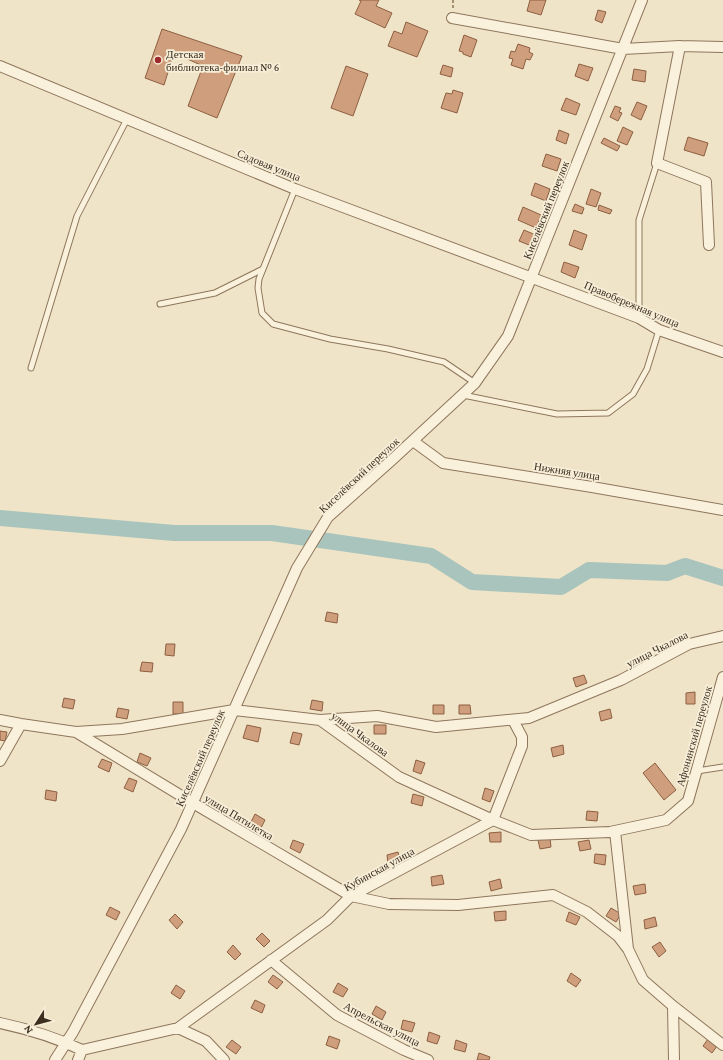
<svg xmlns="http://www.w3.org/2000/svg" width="723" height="1060" font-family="'Crimson Pro',serif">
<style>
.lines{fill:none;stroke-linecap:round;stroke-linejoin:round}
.river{stroke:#a9c4bc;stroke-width:16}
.building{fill:#cf9f7d;stroke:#8d5f41}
.service-casing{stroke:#8d765c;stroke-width:7}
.minor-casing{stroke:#8d765c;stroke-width:12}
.path{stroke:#8d765c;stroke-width:1.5;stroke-dasharray:3 2;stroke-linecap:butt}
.service{stroke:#faf1dc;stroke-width:5}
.minor{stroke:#faf1dc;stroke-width:10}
.poi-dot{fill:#9e2a2b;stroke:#f7eed8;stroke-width:1.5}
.labels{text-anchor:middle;stroke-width:3.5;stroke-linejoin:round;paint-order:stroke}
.poi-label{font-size:11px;fill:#3d2e20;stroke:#f7eed8;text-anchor:start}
.street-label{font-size:11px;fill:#3d2e20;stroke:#f7eed8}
</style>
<rect width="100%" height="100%" fill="#f0e4c8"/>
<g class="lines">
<path class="river" d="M0 518 174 533H272L431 556 472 582 561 587 589 570 667 573 685 566 723 578"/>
</g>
<path class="building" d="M359 0H379L376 6 392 13 385 28 355 14 361 1Z
M530 0H546L541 15 527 11Z
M598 10 606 12 602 23 595 20Z
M406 22 428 31 417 57 388 46 394 31 402 34Z
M162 29 242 56 217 118 188 106 203 66 174 53 164 85 145 78Z
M464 35 477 40 471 57 463 54V52L459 51Z
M518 44 530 48 529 52 533 54 530 60 526 59 523 69 511 65 513 59 509 58 511 51 515 52Z
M579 64 593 68 588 81 575 76Z
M443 65 453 68 451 77 440 74Z
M346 66 368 74 353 116 331 108Z
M634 69 646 71 645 82 632 80Z
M453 90 463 93 457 113 441 108 446 93 452 94Z
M566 98 580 104 576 115 561 110Z
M637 102 647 106 641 120 631 115Z
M615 106 621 108 619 112 622 113 618 121 610 117Z
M623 127 633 132 627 145 617 141Z
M559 130 569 134 566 144 556 140Z
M688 137 708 143 704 156 684 150Z
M604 138 620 146 617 151 601 143Z
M546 154 561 159 557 171 542 166Z
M535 183 550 189 546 201 531 195Z
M591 189 601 193 596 207 586 204Z
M575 204 584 208 582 214 572 211Z
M599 205 612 210 610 214 598 210Z
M523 207 541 215 536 228 518 220Z
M524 230 538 236 534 247 519 241Z
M574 230 587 235 582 250 569 245Z
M564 262 579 267 575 278 561 272Z
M327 612 338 614 337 623 325 621Z
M166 644H175L174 656 165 655Z
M142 662 153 663 152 672 140 671Z
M584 675 587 683 576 687 573 678Z
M695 692V704H686V693Z
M64 698 75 700 73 709 62 707Z
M312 700 323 702 322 711 310 709Z
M173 702H183V714H173Z
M433 705H444V714H433Z
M459 705H470L471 714H459Z
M118 708 129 710 127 719 116 717Z
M610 709 612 718 601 721 599 712Z
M247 725 261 728 258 742 243 738Z
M374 725H386V734H374Z
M0 731 7 732 5 741 0 740Z
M293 732 302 734 299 745 290 743Z
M563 745 564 754 553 757 551 748Z
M140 753 151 758 147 766 137 762Z
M102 759 112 763 109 772 98 767Z
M416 760 425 763 421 774 413 771Z
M655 763 676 790 664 800 643 773Z
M129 778 137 781 133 792 124 788Z
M485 788 494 791 490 802 482 799Z
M46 790 57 792 56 801 45 799Z
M413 794 424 797 422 806 411 803Z
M587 811 598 812 597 821 586 820Z
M255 814 265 820 261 828 251 822Z
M501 832V842H490L489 833Z
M550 838 551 847 540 849 538 840Z
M293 840 304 844 300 853 290 848Z
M589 840 591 849 580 851 578 842Z
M398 852 400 861 388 864 387 855Z
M595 854 606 855 605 865 594 863Z
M442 875 444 884 432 886 431 877Z
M500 879 502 888 491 891 489 882Z
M645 884 646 893 635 895 633 886Z
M110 907 120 912 116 920 106 915Z
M611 908 621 914 616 922 606 916Z
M506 911V920L495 921 494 912Z
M569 912 580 917 576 925 566 921Z
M175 914 183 922 177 929 169 920Z
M655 917 657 926 645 929 644 920Z
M262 933 270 941 264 947 256 939Z
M660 942 666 951 659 957 652 947Z
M233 945 241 954 235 960 227 952Z
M571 973 581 980 576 987 567 981Z
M273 975 283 982 277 989 268 982Z
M338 983 348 989 343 997 333 992Z
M176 985 185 991 180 999 171 993Z
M255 1000 265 1005 262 1013 251 1008Z
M376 1006 386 1012 382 1020 372 1014Z
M403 1020 415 1023 412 1032 401 1029Z
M429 1032 440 1036 437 1044 427 1041Z
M329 1036 340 1040 337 1049 326 1045Z
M708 1039 717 1046 712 1053 703 1046Z
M232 1040 241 1047 236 1054 226 1047Z
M456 1040 467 1044 465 1052 454 1049Z
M479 1053 490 1057 489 1060H477Z"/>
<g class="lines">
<defs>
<path id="service" d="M295 189 259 279 258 288 262 313 273 324 330 339 388 349 444 362 475 383
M160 304 215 293 263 269
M639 318V220L657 163
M31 368 77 216 127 119
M463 395 557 414 608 413 633 394 647 369 659 330
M697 771 723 767"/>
<path id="minor" d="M452 18 623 49 680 46 723 47
M680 46 657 163 706 182 709 245
M0 66 295 189 639 318 659 330 723 352
M413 441 443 463 592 487 723 510
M723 636 689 644 621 680 529 718 436 727 377 716 320 720 399 777 493 820 531 835 610 832 666 820 688 801 723 677
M0 720 21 724 76 732 122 729 234 710 320 720
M76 732 193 803 351 896 389 904 458 905 553 895 587 912 618 936 628 949 643 980 673 1006 723 1045
M0 761 21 724
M615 831 628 949
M271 960 337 1015 404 1050 428 1060
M673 1006 674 1060
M0 1023C28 1029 57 1038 82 1050L78 1060
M178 1028 327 920 351 896 493 820 522 746V737L513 720
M82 1050 178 1028 206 1041 224 1060
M55 1060 73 1032 181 829 297 568 328 517 394 458 475 383 508 336 642 0"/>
</defs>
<use href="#service" class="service-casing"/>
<use href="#minor" class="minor-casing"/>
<path class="path" d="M453 8V0"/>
<use href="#service" class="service"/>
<use href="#minor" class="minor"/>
</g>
<circle class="poi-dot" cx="158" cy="60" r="4"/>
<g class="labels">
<g class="poi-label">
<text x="166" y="58">Детская<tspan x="166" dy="13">библиотека-филиал № 6</tspan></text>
</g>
<g class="street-label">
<text transform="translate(269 165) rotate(22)" y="4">Садовая улица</text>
<text transform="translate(546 210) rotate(-68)" y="4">Киселёвский переулок</text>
<text transform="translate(632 304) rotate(23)" y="4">Правобережная улица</text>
<text transform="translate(567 471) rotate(9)" y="4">Нижняя улица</text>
<text transform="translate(359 475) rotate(-43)" y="4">Киселёвский переулок</text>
<text transform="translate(657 649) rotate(-27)" y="4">улица Чкалова</text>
<text transform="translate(360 734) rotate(36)" y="4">улица Чкалова</text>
<text transform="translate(694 736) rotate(-74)" y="4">Афонинский переулок</text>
<text transform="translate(200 758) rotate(-66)" y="4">Киселёвский переулок</text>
<text transform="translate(239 817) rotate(31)" y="4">улица Пятилетка</text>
<text transform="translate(379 869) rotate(-29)" y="4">Кубинская улица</text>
<text transform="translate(382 1024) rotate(27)" y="4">Апрельская улица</text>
</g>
</g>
<g transform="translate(36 1024) rotate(234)" stroke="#f7eed8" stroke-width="3" paint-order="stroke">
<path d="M0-3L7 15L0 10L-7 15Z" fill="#3d2e20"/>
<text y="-6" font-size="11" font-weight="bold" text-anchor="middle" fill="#3d2e20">N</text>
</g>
</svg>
